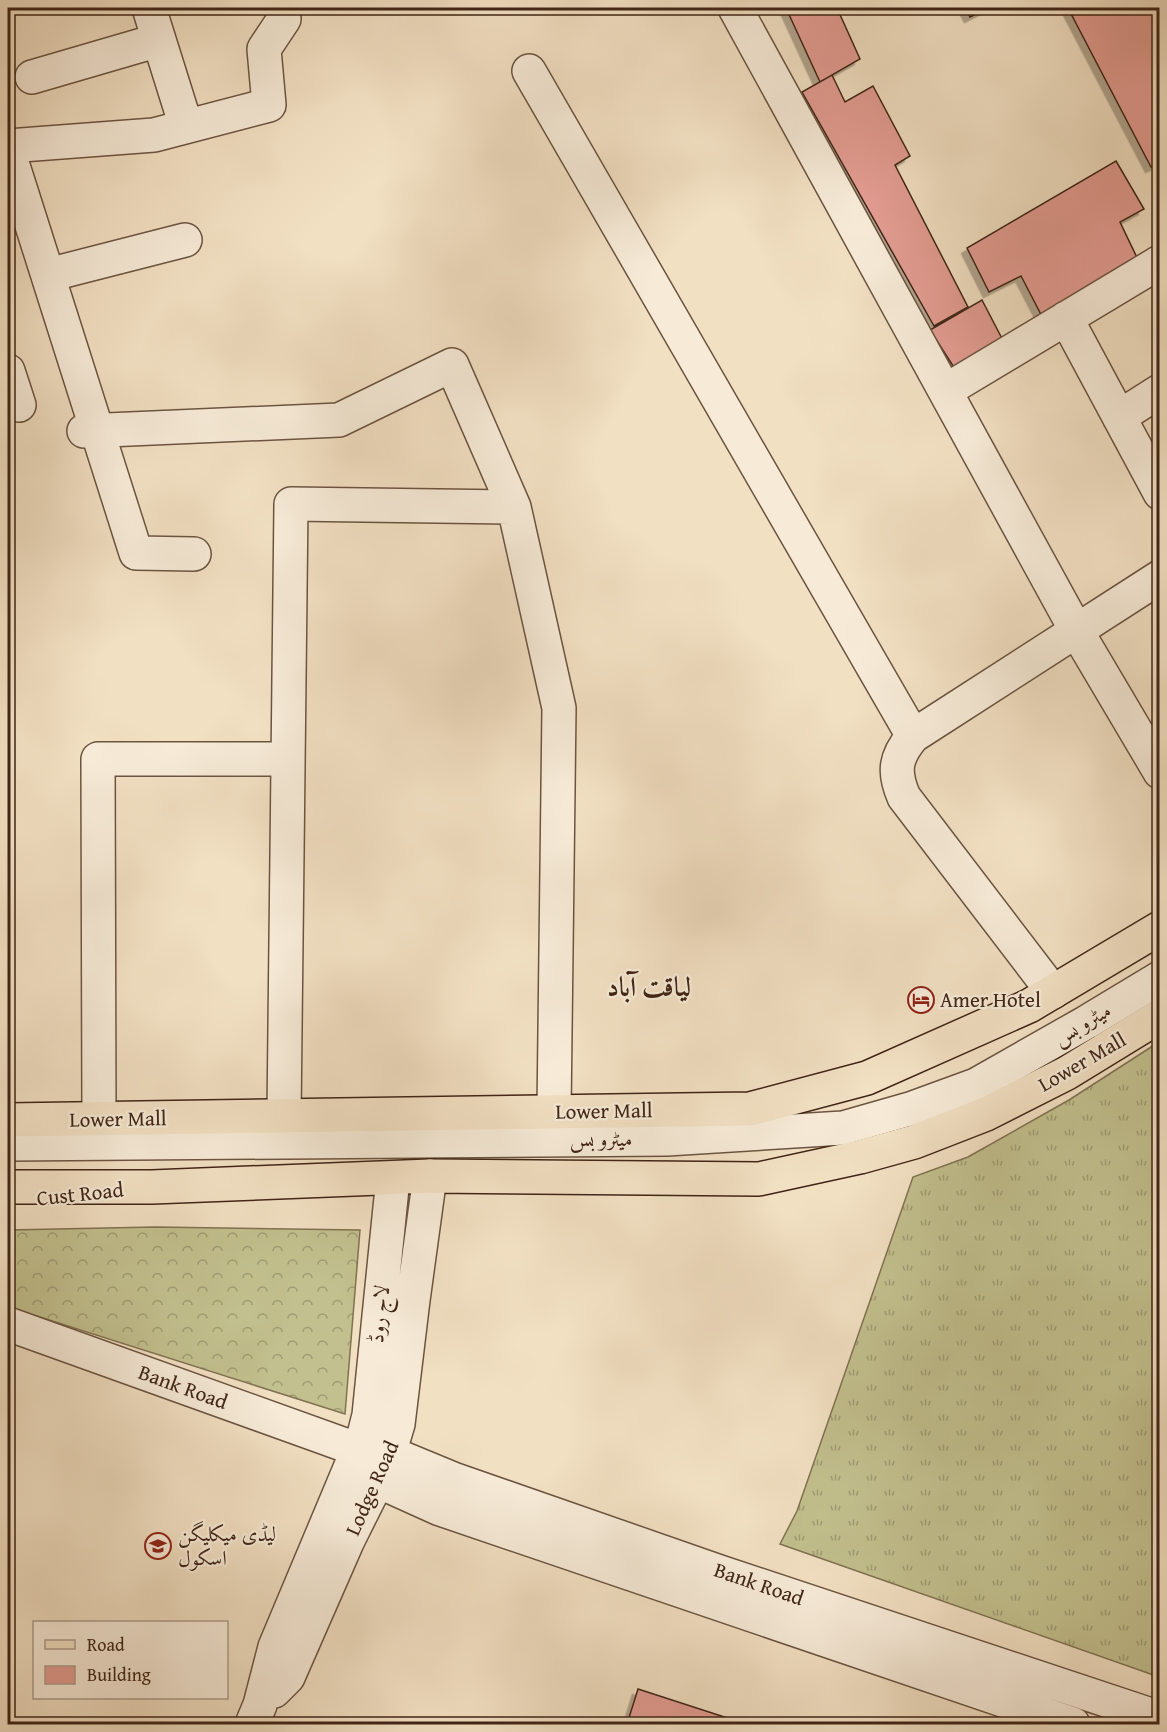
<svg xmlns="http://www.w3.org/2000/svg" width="1167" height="1732" font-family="'Gentium Book Plus',Amiri,serif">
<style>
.grass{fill:url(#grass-tufts);stroke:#807252;stroke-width:1.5}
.forest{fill:url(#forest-crowns);stroke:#807252;stroke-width:1.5}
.building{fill:#e39c92;stroke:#3f2516;stroke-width:1.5;filter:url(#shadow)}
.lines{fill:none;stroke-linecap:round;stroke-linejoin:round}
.minor-casing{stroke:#6c5441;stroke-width:36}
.major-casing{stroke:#3f2516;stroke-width:36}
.minor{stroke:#f7ebd8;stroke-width:33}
.major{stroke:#f2e0c3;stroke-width:33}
.labels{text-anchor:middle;stroke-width:4.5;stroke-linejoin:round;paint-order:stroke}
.poi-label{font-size:21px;fill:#3f2516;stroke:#f7ebd8;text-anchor:start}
.street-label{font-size:21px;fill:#3f2516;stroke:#f7ebd8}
.district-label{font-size:27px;font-weight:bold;fill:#3f2516;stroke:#f7ebd8}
</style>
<defs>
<pattern id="grass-tufts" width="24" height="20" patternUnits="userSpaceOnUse" patternTransform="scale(1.5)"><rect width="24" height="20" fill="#c2c08e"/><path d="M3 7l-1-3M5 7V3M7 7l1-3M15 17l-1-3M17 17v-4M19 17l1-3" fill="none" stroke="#9f9c73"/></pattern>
<pattern id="forest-crowns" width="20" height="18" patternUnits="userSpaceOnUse" patternTransform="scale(1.5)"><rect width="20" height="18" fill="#c2c08e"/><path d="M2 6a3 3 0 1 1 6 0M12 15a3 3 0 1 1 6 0" fill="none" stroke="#9f9c73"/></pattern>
<filter id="shadow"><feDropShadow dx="-5.5" dy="5.5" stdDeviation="0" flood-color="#0004"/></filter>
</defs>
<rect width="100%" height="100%" fill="#f2e0c3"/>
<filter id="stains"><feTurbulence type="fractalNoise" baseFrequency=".00333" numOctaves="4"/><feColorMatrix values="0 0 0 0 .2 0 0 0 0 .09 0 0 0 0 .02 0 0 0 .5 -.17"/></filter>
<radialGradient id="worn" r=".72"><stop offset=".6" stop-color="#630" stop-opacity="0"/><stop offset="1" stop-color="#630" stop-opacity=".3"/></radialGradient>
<path class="grass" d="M1159 1042V1677L780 1544 797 1511 913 1177 968 1157 1069 1100Z"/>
<path class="forest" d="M155 1227 360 1230 345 1414 8 1307V1230Z"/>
<path class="building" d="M786 8H837L860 59 820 82Z
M965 8H988L970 17Z
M1068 8H1154L1160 20V163L1151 167Z
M832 75 845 102 873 86 910 156 895 165 968 307 934 326 802 92Z
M1116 161 1144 209 1120 222 1142 268 1048 328 1021 276 989 292 967 248Z
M982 300 1009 352 962 380 930 330Z
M638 1689 746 1724H627Z"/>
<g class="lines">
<defs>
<path id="minor" d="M149 8 186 126
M735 8 1076 630 1160 772
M529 71 913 736
M32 77 159 40
M8 146 154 135 269 105 264 49 284 19 281 8
M8 150 136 553 194 554
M48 275 185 240
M1066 318 1160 493
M8 371 19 405
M945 391 1160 262
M1119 417 1160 391
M84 431 339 420 452 365 514 507 559 708 554 1112
M1053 992 904 797C893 772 895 757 913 736L1160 577
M284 1116 291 504 514 507
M99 1119 98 759H288
M8 1144 667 1139 843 1128 913 1108 976 1085 1087 1022 1160 978
M8 1324 345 1445 359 1450 390 1453 453 1479 720 1572 1160 1718
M359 1450 378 1481 440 1509 1073 1724
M274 1691 288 1677 348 1540 386 1464 398 1424 413 1300 430 1176
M252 1724 260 1705 275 1647 364 1435 369 1415 393 1178"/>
<path id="major" d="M8 1120 750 1109 867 1078 1029 1006 1160 928
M8 1187H152L430 1176 759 1179 860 1157 914 1142 986 1114 1067 1073 1160 1016"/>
</defs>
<use href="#minor" class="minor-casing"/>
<use href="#major" class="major-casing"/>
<use href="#minor" class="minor"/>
<use href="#major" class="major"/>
</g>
<defs>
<symbol id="hotel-ring" viewBox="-11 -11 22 22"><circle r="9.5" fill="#f7ebd8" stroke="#8f2418" stroke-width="1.5"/><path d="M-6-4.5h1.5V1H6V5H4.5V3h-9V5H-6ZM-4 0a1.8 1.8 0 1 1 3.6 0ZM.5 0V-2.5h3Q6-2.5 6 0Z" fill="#8f2418"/></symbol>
<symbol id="school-ring" viewBox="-11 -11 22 22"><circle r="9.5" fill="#f7ebd8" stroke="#8f2418" stroke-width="1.5"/><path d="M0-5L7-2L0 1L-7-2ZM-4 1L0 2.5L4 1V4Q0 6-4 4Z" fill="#8f2418"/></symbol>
</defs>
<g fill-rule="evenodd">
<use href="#hotel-ring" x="906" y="985" width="30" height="30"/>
<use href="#school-ring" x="143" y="1531" width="30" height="30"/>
</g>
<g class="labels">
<g class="poi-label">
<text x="940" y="1007">Amer Hotel</text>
<text x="178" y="1541">لیڈی میکلیگن<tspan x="178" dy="24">اسکول</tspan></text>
</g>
<g class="street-label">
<text transform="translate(1082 1024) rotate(-30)" y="7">میٹرو بس</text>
<text transform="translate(1082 1062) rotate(-30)" y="7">Lower Mall</text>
<text transform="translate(604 1111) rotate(-1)" y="7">Lower Mall</text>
<text transform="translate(118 1119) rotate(-1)" y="7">Lower Mall</text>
<text x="601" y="1146">میٹرو بس</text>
<text transform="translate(80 1194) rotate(-6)" y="7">Cust Road</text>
<text transform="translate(379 1314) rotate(-84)" y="7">لاج روڈ</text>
<text transform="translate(183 1387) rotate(20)" y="7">Bank Road</text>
<text transform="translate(372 1488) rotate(-66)" y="7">Lodge Road</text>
<text transform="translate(759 1584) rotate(19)" y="7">Bank Road</text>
</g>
<g class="district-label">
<text x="649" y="996">لیاقت آباد</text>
</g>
</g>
<rect width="1167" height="1732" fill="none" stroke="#f2e0c3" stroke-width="30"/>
<rect x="9" y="9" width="1149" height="1714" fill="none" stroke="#3f2516" stroke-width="3"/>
<rect x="15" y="15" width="1137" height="1702" fill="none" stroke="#3f2516" stroke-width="1.5"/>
<rect x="33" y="1621" width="195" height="78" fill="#f7ebd8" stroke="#ad9c8a" stroke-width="1.5"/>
<rect x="45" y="1640" width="30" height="9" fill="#f2e0c3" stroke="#ad9c8a" stroke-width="1.5"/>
<text x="87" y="1651" font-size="18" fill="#3f2516">Road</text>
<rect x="45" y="1666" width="30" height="18" fill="#e39c92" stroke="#ad9c8a" stroke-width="1.5"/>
<text x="87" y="1681" font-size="18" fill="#3f2516">Building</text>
<rect width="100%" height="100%" filter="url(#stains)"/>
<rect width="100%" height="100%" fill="url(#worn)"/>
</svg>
